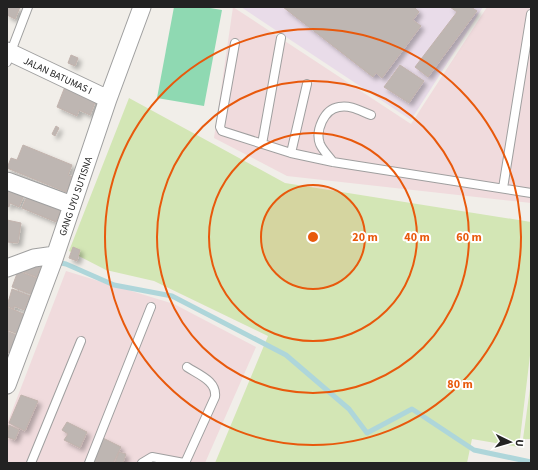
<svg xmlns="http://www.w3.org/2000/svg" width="538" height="470" font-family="'Source Sans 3',sans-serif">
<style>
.commercial{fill:#f0dbdd}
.industrial{fill:#e9dce9}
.grass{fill:#d3e6b5}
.pitch{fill:#8fd9b2}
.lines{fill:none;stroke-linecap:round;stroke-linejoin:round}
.stream{stroke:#aed6da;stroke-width:5}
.building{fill:#beb6b2;stroke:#c2b3ad;filter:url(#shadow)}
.service-casing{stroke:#9f9f9f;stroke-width:10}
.minor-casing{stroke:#9f9f9f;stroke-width:19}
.service{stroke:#fff;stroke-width:8}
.minor{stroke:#fff;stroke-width:17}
.ring{fill:none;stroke:#e8590c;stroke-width:2}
.labels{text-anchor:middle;stroke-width:4;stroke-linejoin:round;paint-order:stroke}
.street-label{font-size:10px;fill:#222;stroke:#fff}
.centre{fill:#e8590c;stroke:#fff;stroke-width:2}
.ring-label{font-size:12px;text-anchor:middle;font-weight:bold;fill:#e8590c;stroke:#fff;stroke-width:4;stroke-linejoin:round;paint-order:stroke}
</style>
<defs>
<filter id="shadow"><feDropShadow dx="3.5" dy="3.5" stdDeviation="2" flood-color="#0004"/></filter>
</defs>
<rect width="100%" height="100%" fill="#f1eee9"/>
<path class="commercial" d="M233 7 411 124 487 7H531V203L287 176 214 138Z
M66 271 174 304 256 347 205 463H7V424Z"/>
<path class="industrial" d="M241 7H483L411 120Z"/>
<path class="grass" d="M129 98 285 183 531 222V347L519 447 472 439 467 463H215L268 336 154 281 106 270 69 251Z
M531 381V439H523Z"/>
<path class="pitch" d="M174 7H204L222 10 204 106 157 98Z"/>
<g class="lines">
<path class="stream" d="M56 262 66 264 114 285 172 296 286 355 349 409 367 433 412 409 474 450 531 462"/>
</g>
<path class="building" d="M7 7H20L15 19 7 15Z
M283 7H414L419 12 413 20 421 26 382 78 376 73 373 77Z
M450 7H471L477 11 428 77 415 67 457 12Z
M71 55 78 58 75 66 68 63Z
M400 65 424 81 409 103 384 87Z
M66 84 97 97 90 115 79 110 77 116 57 107Z
M56 126 59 128 55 136 52 134Z
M23 145 72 165 68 175 73 177 66 192 7 168 11 158 17 160Z
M7 188 24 195 19 207 10 203 9 207 7 206Z
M27 196 61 210 56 222 22 208Z
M7 220 21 223 18 243 7 242Z
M73 247 80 250 77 261 69 258Z
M46 263 42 273 39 271 37 277 23 272 25 266Z
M18 271 39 279 33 295 12 287Z
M12 289 30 296 24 310 14 306V309L7 306Z
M7 307 26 315 19 334 7 330Z
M7 331 18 336 12 354 7 352Z
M21 395 38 401 25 431 9 423Z
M67 422 87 432 80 448 64 440 68 434 62 430Z
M9 425 19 430 15 440 7 437Z
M103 438 121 447 113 463H92Z
M119 452 126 454 123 463H115Z"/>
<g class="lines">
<defs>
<path id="service" d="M235 43 220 127 222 131 291 153 333 162 531 193
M7 62 28 7
M262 144 281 38
M291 153 307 84
M333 162C329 156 323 151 320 144 315 131 324 109 339 107 352 105 360 111 371 115
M503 188 531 14
M31 463 81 341
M89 463 151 307
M142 463 152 457 184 463
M185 463 215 397C217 381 199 375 187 367"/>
<path id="minor" d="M7 51 108 99
M7 181 72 205
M7 268 34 258 55 255
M7 385 54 259 108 99 142 7"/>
</defs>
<use href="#service" class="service-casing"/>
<use href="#minor" class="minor-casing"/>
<use href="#service" class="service"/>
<use href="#minor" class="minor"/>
</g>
<circle cx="313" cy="237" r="52" fill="#e8590c" fill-opacity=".12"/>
<g class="ring">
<circle cx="313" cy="237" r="52"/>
<circle cx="313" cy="237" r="104"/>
<circle cx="313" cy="237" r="156"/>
<circle cx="313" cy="237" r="208"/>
</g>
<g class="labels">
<g class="street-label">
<text transform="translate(58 75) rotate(25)" y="4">JALAN BATUMAS I</text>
<text transform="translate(75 196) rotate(-71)" y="4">GANG UYU SUTISNA</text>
</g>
</g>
<circle cx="313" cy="237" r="6" class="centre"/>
<g class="ring-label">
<text x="365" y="241">20 m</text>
<text x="417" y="241">40 m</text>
<text x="469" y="241">60 m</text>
<text x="460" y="388">80 m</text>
</g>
<rect width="538" height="470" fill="none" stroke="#222222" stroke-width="16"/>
<g transform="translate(510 442) rotate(95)" stroke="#ffffff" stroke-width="3" paint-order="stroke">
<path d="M0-3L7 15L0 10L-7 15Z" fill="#222222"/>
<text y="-6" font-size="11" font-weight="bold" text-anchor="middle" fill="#222222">U</text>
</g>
</svg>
